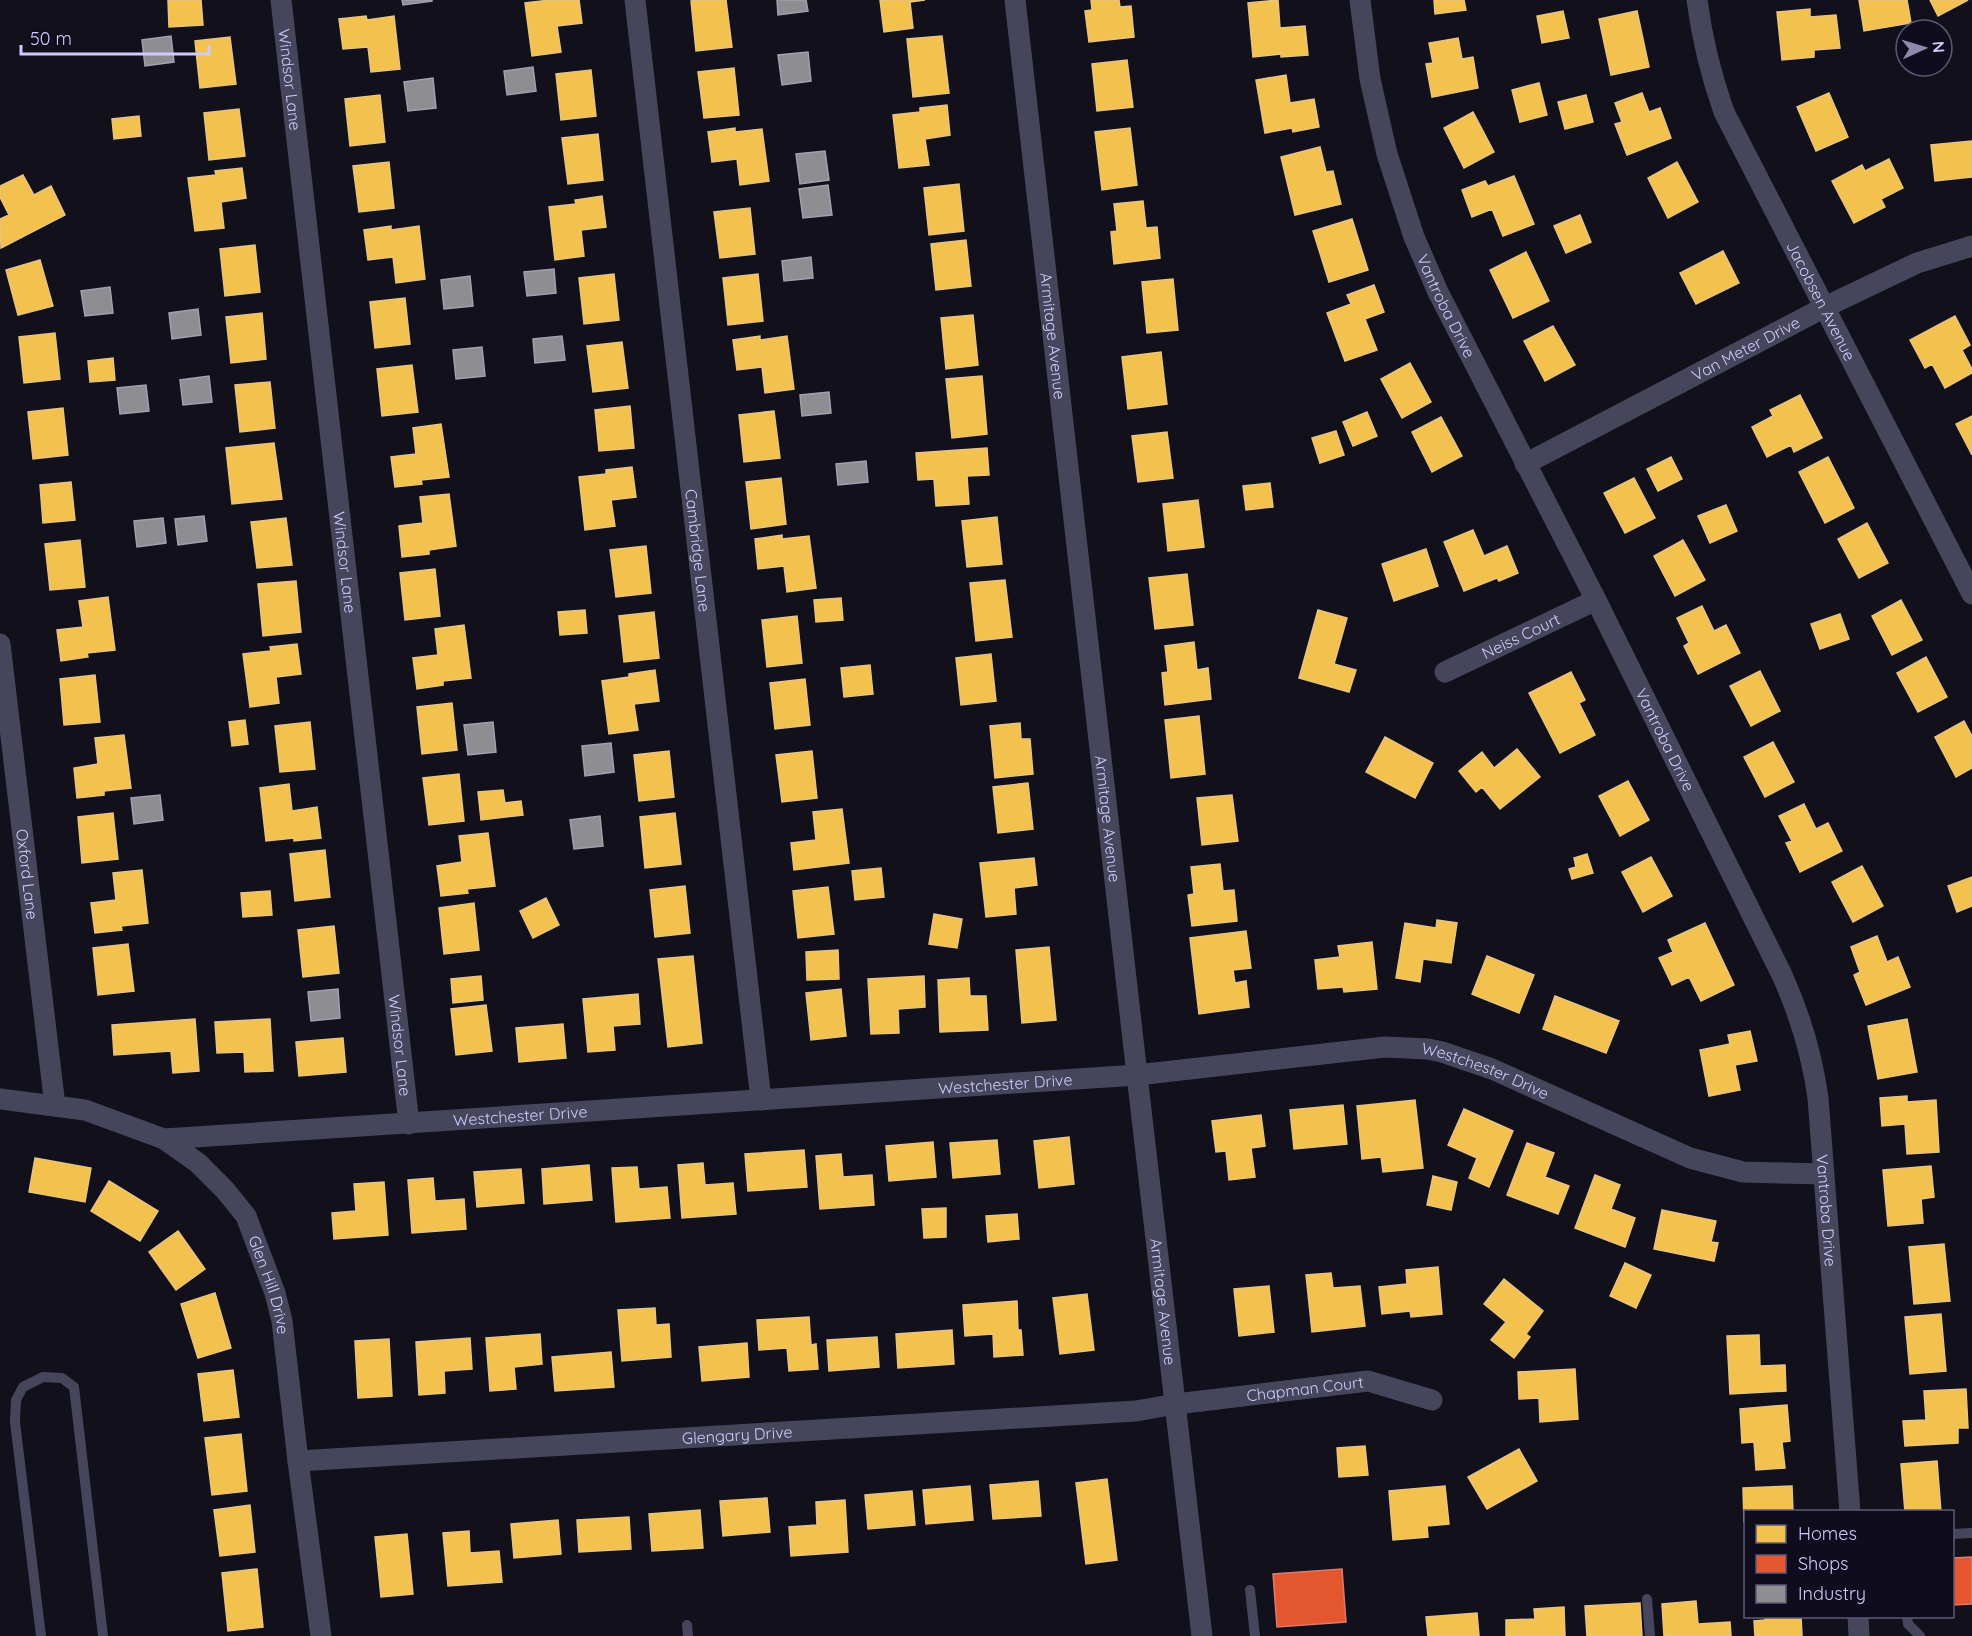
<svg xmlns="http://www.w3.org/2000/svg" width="1972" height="1636" font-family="Quicksand,sans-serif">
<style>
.homes{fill:#f2c14e;stroke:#e8c482;stroke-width:1.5}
.shops{fill:#e4572e;stroke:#de7a6c;stroke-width:1.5}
.industry{fill:#8d8d92;stroke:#a1a0b2;stroke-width:1.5}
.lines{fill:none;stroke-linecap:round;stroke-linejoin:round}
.lane{stroke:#45465b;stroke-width:10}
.street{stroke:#45465b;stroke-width:21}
.labels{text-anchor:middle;stroke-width:6;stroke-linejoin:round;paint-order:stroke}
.street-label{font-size:16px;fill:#cfcbfd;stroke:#0f0d1d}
</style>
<rect width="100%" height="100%" fill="#12101a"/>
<path class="homes" d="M168 0H201L203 25 169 27Z
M550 0H579L582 23 557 26 561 52 532 56 525 3Z
M701 0H726L732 47 696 51 691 1Z
M880 0H925L910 2 913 28 884 32Z
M1091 0H1119L1120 7 1131 6 1134 37 1089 42 1085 11 1092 10Z
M1278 0 1280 28 1305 26 1308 55 1281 57V54L1253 57 1248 3Z
M1434 0H1464L1466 10 1435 14Z
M1859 0H1907L1911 23 1864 31Z
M1930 0H1968L1938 16Z
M1810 9V17L1836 15 1840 48 1814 50V57L1782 60 1777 12Z
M1563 11 1569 38 1542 43 1537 16Z
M1637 11 1649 67 1611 75 1599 19Z
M366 16 367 20 394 16 400 69 371 72 368 47 343 49 339 19Z
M942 36 949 93 913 97 907 39Z
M230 37 236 84 200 88 195 41Z
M1458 38 1462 59 1473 57 1478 88 1432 97 1426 64 1433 63 1429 43Z
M1127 60 1133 107 1097 111 1092 64Z
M734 68 739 115 704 118 698 72Z
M591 70 596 116 561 120 556 74Z
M1286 75 1290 103 1314 99 1319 127 1293 132 1292 128 1265 133 1256 80Z
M1539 83 1547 115 1520 122 1512 90Z
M1642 93 1649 112 1660 108 1671 138 1627 155 1615 124 1622 122 1615 103Z
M1829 93 1848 137 1816 151 1797 107Z
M380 95 385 142 350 146 345 99Z
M1586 95 1593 122 1565 129 1558 102Z
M947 105 950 135 925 139 929 165 899 168 893 115 920 112V108Z
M239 109 245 156 209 160 204 113Z
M1473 112 1494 152 1464 168 1444 128Z
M139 116 141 136 114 139 112 119Z
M735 128V132L762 129 769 181 740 185 737 159 712 162 708 132Z
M1130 128 1137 185 1102 190 1095 132Z
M598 134 603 180 568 184 562 138Z
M1972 141V177L1935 181 1931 145Z
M1320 147 1326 172 1333 171 1341 204 1295 215 1281 157Z
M1889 159 1903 188 1881 199 1885 207 1854 223 1832 181 1862 165 1865 171Z
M389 162 394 208 359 212 353 166Z
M1677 162 1698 202 1668 218 1648 178Z
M242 168 246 198 221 202 224 228 195 231 188 178 216 175 215 171Z
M23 175 34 195 51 186 65 215 1 248 0 219 9 215 0 197V186Z
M1514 176 1534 224 1503 236 1492 209 1472 217 1462 190 1485 181 1488 186Z
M959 184 964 231 929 235 924 188Z
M602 196 606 227 581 230 584 256 555 260 549 207 576 204 575 200Z
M1143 201 1146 228 1157 227 1160 258 1114 264 1111 232 1117 231 1114 204Z
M750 208 755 254 720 258 714 212Z
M1580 215 1591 242 1566 253 1554 226Z
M1352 219 1368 270 1329 282 1313 231Z
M391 226V230L419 226 425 279 396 283 393 257 368 260 364 230Z
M966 240 971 286 936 290 931 244Z
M255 245 260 292 225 296 220 249Z
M1723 251 1739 283 1696 304 1680 273Z
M1526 252 1549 301 1513 318 1490 270Z
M40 260 53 306 18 315 6 270Z
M614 274 619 320 584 324 579 278Z
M758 274 763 321 728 325 723 278Z
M1173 279 1178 330 1147 333 1142 282Z
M1374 285 1384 312 1365 319 1377 350 1345 361 1327 313 1351 304 1347 295Z
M405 298 410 344 375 348 370 302Z
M262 313 266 359 231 363 226 317Z
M973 315 978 365 946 369 941 318Z
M1955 316 1970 345 1962 350 1972 369V373L1945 388 1932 364 1925 368 1910 340Z
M1553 326 1575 365 1545 381 1524 341Z
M55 333 60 379 24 383 19 337Z
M760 336V340L787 336 794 389 765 393 762 367 737 370 733 340Z
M622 342 628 388 593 392 587 346Z
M1161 352 1167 404 1128 409 1122 357Z
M113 358 115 380 90 382 88 361Z
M1410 363 1431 402 1402 418 1381 379Z
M412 365 418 412 382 416 377 369Z
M982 376 987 434 952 438 946 379Z
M270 382 275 428 240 432 235 385Z
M1800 395 1822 438 1794 452 1791 445 1767 457 1752 427 1773 416 1770 410Z
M630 406 634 448 599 451 595 410Z
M63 408 68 455 33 459 28 412Z
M774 411 780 458 744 462 739 415Z
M1367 412 1377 436 1353 446 1343 422Z
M1972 416V455L1956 424Z
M1441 417 1462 456 1432 472 1412 432Z
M441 424 449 477 421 480 422 484 395 487 391 457 416 454 413 428Z
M1336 431 1344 455 1320 463 1312 438Z
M1167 432 1173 478 1138 482 1132 436Z
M274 443 282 499 232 504 226 448Z
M987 448 989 475 967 476 969 504 936 506 934 479 918 480 916 453Z
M1671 457 1682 479 1658 491 1647 469Z
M1828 457 1854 508 1825 523 1799 472Z
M632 467 636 497 611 500 615 526 585 530 579 477 606 474V470Z
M781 478 786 524 751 529 746 482Z
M1634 478 1655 518 1625 533 1604 493Z
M71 482 75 520 43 523 40 485Z
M1270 483 1273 507 1246 510 1243 486Z
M449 494 456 546 429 550V554L402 557 399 526 423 523 420 497Z
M1198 500 1204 547 1168 551 1163 504Z
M1726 505 1737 531 1710 543 1698 516Z
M997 517 1002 564 967 567 962 521Z
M286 518 292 565 257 568 251 522Z
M1867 523 1888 563 1859 578 1838 539Z
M1473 530 1484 556 1507 546 1518 573 1499 581 1497 578 1464 591 1444 542Z
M782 535V539L809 536 816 588 787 592 784 566 758 569 755 539Z
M80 540 85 587 50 590 45 544Z
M1683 540 1705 580 1675 596 1654 556Z
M646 546 651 593 616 597 610 550Z
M1426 549 1438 586 1394 601 1382 564Z
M435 569 440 616 405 620 400 573Z
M1187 574 1193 625 1155 629 1149 578Z
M1005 580 1012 637 976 641 970 583Z
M296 581 301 632 263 636 258 584Z
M108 597 115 650 87 653 88 657 61 661 57 630 83 627 79 601Z
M841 598 843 620 816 622 814 600Z
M1901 600 1922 640 1892 655 1872 616Z
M1702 606 1714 631 1726 625 1740 653 1698 674 1684 646 1689 643 1677 618Z
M585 610 587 633 560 635 558 612Z
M1318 610 1347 618 1334 664 1356 670 1349 692 1299 678Z
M654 612 659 658 624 662 619 616Z
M1840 614 1849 639 1820 649 1811 624Z
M797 616 802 663 767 667 762 620Z
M464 625 471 678 443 681V685L417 689 413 658 438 655 435 629Z
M1194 642 1197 670 1208 668 1211 699 1165 705 1162 673 1168 672 1165 646Z
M297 644 301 674 276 677 279 703 250 707 243 654 271 651 270 647Z
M991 654 996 701 961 705 956 658Z
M1926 657 1947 697 1918 712 1897 673Z
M870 665 873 694 844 697 841 668Z
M655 670 659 701 634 704 638 730 609 734 602 681 629 677V674Z
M1760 671 1780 711 1751 726 1730 686Z
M1571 672 1585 700 1579 703 1595 735 1560 753 1529 693Z
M95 675 100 722 64 725 60 679Z
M805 679 810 725 775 729 770 683Z
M452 703 457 750 422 754 417 707Z
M1199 716 1205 774 1171 778 1165 720Z
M245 720 248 744 232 746 229 722Z
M1964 721 1972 736V768L1956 777 1935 737Z
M310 722 315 769 280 772 275 726Z
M1020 723 1021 739H1030L1033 774 995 778 990 726Z
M124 735 131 788 104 791V795L77 798 74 768 98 764 95 738Z
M1385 737 1433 763 1415 798 1366 772Z
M1773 742 1794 782 1765 797 1744 757Z
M1517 749 1540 777 1500 809 1482 787 1476 792 1459 771 1482 752 1494 768Z
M669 751 674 797 639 801 634 755Z
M812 751 817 798 782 802 776 755Z
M459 774 464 821 429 825 423 778Z
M1628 781 1649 820 1620 836 1599 796Z
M1028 783 1033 829 998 833 993 787Z
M289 784 292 811 317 807 321 838 294 841V838L266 841 260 788Z
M503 790 505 803 521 801 523 815 481 820 478 792Z
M1232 795 1238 841 1202 845 1197 798Z
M1804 804 1816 829 1828 823 1842 851 1800 872 1786 843 1792 841 1779 816Z
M842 809 849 863 794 870 791 843 816 840 813 812Z
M113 813 118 859 82 863 78 817Z
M675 813 681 864 645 868 640 817Z
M488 833 495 886 467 889 468 893 441 896 437 866 462 862 459 836Z
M325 850 330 897 295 901 290 854Z
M1587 854 1593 873 1572 879 1569 869 1576 867 1574 858Z
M1651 857 1672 896 1643 912 1622 872Z
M1034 858 1037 885 1014 888 1016 914 986 917 980 863Z
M1220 864 1223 891 1234 890 1237 921 1192 926 1188 895 1194 894 1191 867Z
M1862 866 1883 906 1853 922 1832 882Z
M881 868 884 897 855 900 852 871Z
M142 870 148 923 121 926 122 930 95 933 91 903 116 900 113 873Z
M1972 877V906L1957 912 1948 886Z
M685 886 690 933 655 937 650 890Z
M828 887 834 934 798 938 793 891Z
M270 891 272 915 243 917 241 893Z
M546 898 559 925 533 938 520 911Z
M474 903 479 950 444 954 439 908Z
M934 914 962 919 957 948 929 944Z
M1437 920 1457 923 1451 963 1423 959 1420 982 1396 978 1405 923 1436 928Z
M1705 923 1734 985 1701 1001 1689 977 1672 985 1659 958 1673 952 1668 940Z
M334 926 339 973 303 977 298 930Z
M1246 931 1251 968 1233 970 1235 983 1246 981 1249 1007 1199 1014 1190 938Z
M1877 936 1887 962 1898 957 1910 987 1866 1005 1854 975 1860 972 1851 947Z
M1372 942 1377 989 1344 992 1343 987 1318 989 1315 960 1340 957 1338 946Z
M128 944 134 991 98 995 93 948Z
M1049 947 1056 1020 1022 1023 1016 950Z
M838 950 839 979 807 980 806 952Z
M693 956 702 1043 668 1047 658 959Z
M1487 956 1534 975 1519 1013 1472 994Z
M481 976 483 1000 453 1003 451 979Z
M924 976 925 1007 898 1009 899 1033 871 1034 868 979Z
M969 978 970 996H986L988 1030 940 1032 938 980Z
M841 989 846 1036 811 1040 806 993Z
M638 994 640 1024 613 1026 615 1050 588 1052 583 999Z
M1555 996 1619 1021 1606 1053 1543 1029Z
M486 1005 492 1051 456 1055 451 1009Z
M195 1019 199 1071 173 1073 171 1051 114 1055 112 1025Z
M270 1019 273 1071 245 1072 244 1052 217 1053 215 1022Z
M1907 1019 1917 1072 1878 1079 1868 1026Z
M563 1024 566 1058 519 1062 516 1028Z
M1750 1031 1757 1061 1735 1065 1740 1090 1709 1096 1700 1050 1730 1044 1728 1035Z
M343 1038 346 1072 299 1076 296 1042Z
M1907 1096V1102L1936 1100 1939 1152 1907 1154 1905 1124 1882 1126 1880 1098Z
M1415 1100 1423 1168 1383 1172 1381 1157 1362 1159 1357 1106Z
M1343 1105 1347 1144 1294 1149 1290 1110Z
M1464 1109 1513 1131 1489 1187 1469 1178 1477 1158 1448 1145Z
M1261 1115 1265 1146 1251 1148 1255 1177 1229 1180 1226 1151 1216 1152 1212 1121Z
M1069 1137 1074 1184 1039 1188 1034 1141Z
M997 1140 1000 1174 953 1178 950 1143Z
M933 1142 936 1177 889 1181 886 1146Z
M1527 1143 1554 1153 1545 1177 1569 1186 1558 1214 1507 1195Z
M804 1150 807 1187 748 1191 745 1154Z
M841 1154 843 1177 872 1175 874 1205 820 1209 816 1156Z
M35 1158 91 1168 85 1202 29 1192Z
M703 1163 705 1185 733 1183 736 1214 682 1218 678 1165Z
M589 1165 592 1200 544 1204 542 1169Z
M1931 1166 1934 1197 1921 1199 1923 1223 1888 1226 1883 1170Z
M637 1167 639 1189 667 1187 670 1218 616 1222 612 1168Z
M521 1169 524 1203 477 1207 474 1172Z
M1595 1175 1620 1185 1611 1209 1635 1218 1625 1247 1575 1228Z
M1433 1176 1457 1182 1451 1210 1427 1205Z
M433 1178 435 1201 464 1199 466 1229 412 1233 408 1180Z
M109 1181 158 1211 140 1241 91 1211Z
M384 1182 388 1235 334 1239 332 1213 356 1211 354 1184Z
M946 1208V1237L924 1238 922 1209Z
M1662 1210 1716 1221 1711 1242 1718 1243 1714 1261 1654 1249Z
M1017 1214 1019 1239 988 1242 986 1216Z
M178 1231 205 1269 176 1290 149 1252Z
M1944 1244 1950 1301 1914 1304 1909 1247Z
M1625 1263 1651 1275 1636 1308 1610 1296Z
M1438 1267 1442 1314 1411 1317 1410 1311 1382 1314 1379 1287 1407 1284 1406 1270Z
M1331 1273 1333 1288 1360 1286 1365 1326 1312 1332 1306 1275Z
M1504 1279 1543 1311 1526 1334 1530 1337 1514 1358 1491 1340 1506 1322 1484 1304Z
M1269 1286 1274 1332 1239 1336 1234 1289Z
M215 1293 231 1348 198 1358 181 1304Z
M1087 1294 1094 1350 1060 1354 1053 1298Z
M1017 1301 1018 1330H1021L1023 1355 994 1357 993 1334 965 1336 963 1305Z
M655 1308 656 1325 669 1324 671 1357 622 1361 618 1310Z
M1941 1314 1946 1371 1910 1374 1905 1317Z
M809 1317 811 1345 816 1344 818 1369 789 1371 787 1348 759 1350 757 1320Z
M952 1330 954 1364 898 1368 896 1334Z
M540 1334 542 1364 514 1367 516 1389 490 1391 486 1338Z
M1759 1335 1760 1366 1785 1365 1786 1391 1730 1394 1727 1336Z
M877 1337 879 1367 829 1371 827 1340Z
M470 1338 472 1369 444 1371 445 1393 419 1395 416 1342Z
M389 1339 392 1396 358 1398 355 1341Z
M747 1343 749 1377 702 1381 699 1347Z
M611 1352 614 1387 555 1391 552 1357Z
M1575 1369 1578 1419 1540 1422 1539 1398 1519 1399 1518 1372Z
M233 1370 239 1417 204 1421 198 1374Z
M1966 1389 1968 1428H1958V1443L1905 1446 1903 1421 1926 1420 1924 1391Z
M1787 1405 1790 1441 1782 1442 1785 1468 1756 1470 1754 1442 1742 1443 1740 1409Z
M241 1434 247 1491 212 1495 205 1438Z
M1365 1446 1368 1475 1339 1477 1337 1448Z
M1519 1449 1537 1481 1487 1509 1468 1477Z
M1937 1461 1941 1512H1905L1901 1464Z
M1107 1479 1117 1560 1086 1564 1076 1483Z
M1038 1481 1041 1516 993 1519 990 1485Z
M970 1486 973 1520 926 1524 923 1490Z
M1445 1486 1449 1524 1427 1526 1428 1537 1393 1540 1389 1491Z
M1792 1486 1793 1512H1746V1522H1744L1743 1488Z
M912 1491 915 1525 868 1529 865 1495Z
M767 1498 770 1532 723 1536 720 1501Z
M845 1500 848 1552 791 1556 789 1527 817 1525 816 1502Z
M250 1505 255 1552 220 1556 214 1510Z
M700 1510 703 1548 652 1551 649 1514Z
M629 1517 631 1549 579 1552 577 1520Z
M558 1520 561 1554 514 1558 511 1524Z
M469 1531 470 1553 499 1551 502 1582 448 1586 443 1533Z
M407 1534 413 1594 381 1597 375 1537Z
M257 1569 263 1627 228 1631 222 1573Z
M1696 1601 1698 1624 1730 1622 1731 1636H1664L1662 1604Z
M1640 1603 1642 1636H1587L1585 1606Z
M1564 1607 1565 1636H1506V1620L1535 1619 1534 1609Z
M1477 1613 1479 1636H1428L1426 1617Z
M1765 1616H1801L1802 1636H1755L1754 1621 1765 1620Z"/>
<path class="shops" d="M1972 1557V1604L1952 1605V1558Z
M1342 1569 1346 1622 1277 1627 1273 1574Z"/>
<path class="industry" d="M402 0H432V1L403 5Z
M777 0H806L808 11 778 15Z
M171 36 174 62 145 66 142 40Z
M808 52 811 81 782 85 778 55Z
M533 67 536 91 507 95 504 71Z
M433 78 436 108 408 111 404 82Z
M825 151 829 180 800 184 796 154Z
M828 185 832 215 803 218 799 189Z
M811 257 813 278 784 281 782 261Z
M554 269 556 293 527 296 524 272Z
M470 276 473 306 444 309 441 280Z
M110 287 113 313 85 316 81 291Z
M198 309 201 335 172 339 169 313Z
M562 336 565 360 535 363 533 339Z
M482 347 485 376 456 379 453 350Z
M209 376 212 402 183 405 180 380Z
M146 385 149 411 120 414 117 388Z
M829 392 831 413 802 416 800 395Z
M866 461 868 482 838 485 836 464Z
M204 516 207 541 178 545 175 519Z
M163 518 166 543 137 547 134 521Z
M493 722 496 752 468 755 464 725Z
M611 743 614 772 585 776 582 746Z
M160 795 163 820 134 824 131 798Z
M600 816 603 846 574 849 570 820Z
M338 989 340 1018 311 1021 308 992Z"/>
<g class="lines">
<path class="lane" d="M1952 1534 1972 1533
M1250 1590 1255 1636
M1647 1599 1650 1636
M1907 1616 1908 1624 1920 1636
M687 1625 688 1636
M41 1636 15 1422 16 1400 23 1387 43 1377 62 1378 74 1387 103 1636"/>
<g class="street">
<path id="s1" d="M281 0 409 1124"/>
<path id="s2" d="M635 0 761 1100"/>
<path id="s3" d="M1015 0 1137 1075 1202 1636"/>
<path id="s4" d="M1360 0 1370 79 1387 154 1414 237 1438 292 1596 600 1782 975C1800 1015 1812 1054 1818 1098L1850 1512"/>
<path id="s5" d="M1697 0C1702 39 1711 75 1724 112L1972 594"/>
<path id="s6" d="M1525 464 1825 307 1917 263 1972 246"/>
<path id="s7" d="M0 644 55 1106"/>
<path id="s8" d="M1445 672 1596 600"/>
<path id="s9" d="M0 1099 85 1110 164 1139 198 1163 225 1190 246 1216 275 1293 282 1321 298 1461 321 1636"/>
<path id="s10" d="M164 1139 1137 1075 1385 1047 1428 1049 1442 1052 1492 1069 1690 1158 1743 1172 1823 1174"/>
<path id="s11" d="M298 1461 1136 1411 1176 1404 1368 1381 1432 1400"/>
<path d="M1858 1616 1859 1636"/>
</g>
</g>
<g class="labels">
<g class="street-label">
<text dy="6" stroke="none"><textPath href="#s1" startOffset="80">Windsor Lane</textPath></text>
<text dy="6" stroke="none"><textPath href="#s5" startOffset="328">Jacobsen Avenue</textPath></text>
<text dy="6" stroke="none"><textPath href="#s4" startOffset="320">Vantroba Drive</textPath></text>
<text dy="6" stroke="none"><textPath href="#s3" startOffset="338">Armitage Avenue</textPath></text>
<text dy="6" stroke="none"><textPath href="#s6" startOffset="249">Van Meter Drive</textPath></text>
<text dy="6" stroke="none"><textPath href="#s2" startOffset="554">Cambridge Lane</textPath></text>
<text dy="6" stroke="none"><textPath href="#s1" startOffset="566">Windsor Lane</textPath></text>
<text dy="6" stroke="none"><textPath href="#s8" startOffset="84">Neiss Court</textPath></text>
<text dy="6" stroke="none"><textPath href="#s4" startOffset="806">Vantroba Drive</textPath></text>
<text dy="6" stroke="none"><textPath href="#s3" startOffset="824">Armitage Avenue</textPath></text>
<text dy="6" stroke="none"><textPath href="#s7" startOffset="232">Oxford Lane</textPath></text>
<text dy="6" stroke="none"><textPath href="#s1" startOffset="1052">Windsor Lane</textPath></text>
<text dy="6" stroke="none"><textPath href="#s10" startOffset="1329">Westchester Drive</textPath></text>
<text dy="6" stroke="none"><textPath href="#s10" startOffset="843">Westchester Drive</textPath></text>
<text dy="6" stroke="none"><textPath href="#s10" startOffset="357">Westchester Drive</textPath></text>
<text dy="6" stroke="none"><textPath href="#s4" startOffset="1310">Vantroba Drive</textPath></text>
<text dy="6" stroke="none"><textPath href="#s9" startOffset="356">Glen Hill Drive</textPath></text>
<text dy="6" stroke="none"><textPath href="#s3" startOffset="1310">Armitage Avenue</textPath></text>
<text dy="6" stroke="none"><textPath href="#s11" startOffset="1010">Chapman Court</textPath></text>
<text dy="6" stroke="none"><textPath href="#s11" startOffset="440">Glengary Drive</textPath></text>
</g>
</g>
<rect x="1744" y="1510" width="210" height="108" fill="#0f0d1d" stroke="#5c5977" stroke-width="1.5"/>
<rect x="1756" y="1525" width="30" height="18" fill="#f2c14e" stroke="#5c5977" stroke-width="1.5"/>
<text x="1798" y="1540" font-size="18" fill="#cfcbfd">Homes</text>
<rect x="1756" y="1555" width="30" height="18" fill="#e4572e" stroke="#5c5977" stroke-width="1.5"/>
<text x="1798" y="1570" font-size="18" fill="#cfcbfd">Shops</text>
<rect x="1756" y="1585" width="30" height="18" fill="#8d8d92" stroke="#5c5977" stroke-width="1.5"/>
<text x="1798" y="1600" font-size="18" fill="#cfcbfd">Industry</text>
<g transform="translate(1924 48) rotate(86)"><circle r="28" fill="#0f0d1d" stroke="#5c5977" stroke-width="1.5"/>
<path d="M0-4.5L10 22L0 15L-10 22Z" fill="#8d8aae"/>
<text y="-9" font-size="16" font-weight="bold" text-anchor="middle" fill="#cfcbfd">N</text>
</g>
<path d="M21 45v9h188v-9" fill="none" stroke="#cfcbfd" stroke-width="3"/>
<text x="30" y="45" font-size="18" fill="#cfcbfd" stroke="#0f0d1d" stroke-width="4.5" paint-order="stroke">50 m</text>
</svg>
